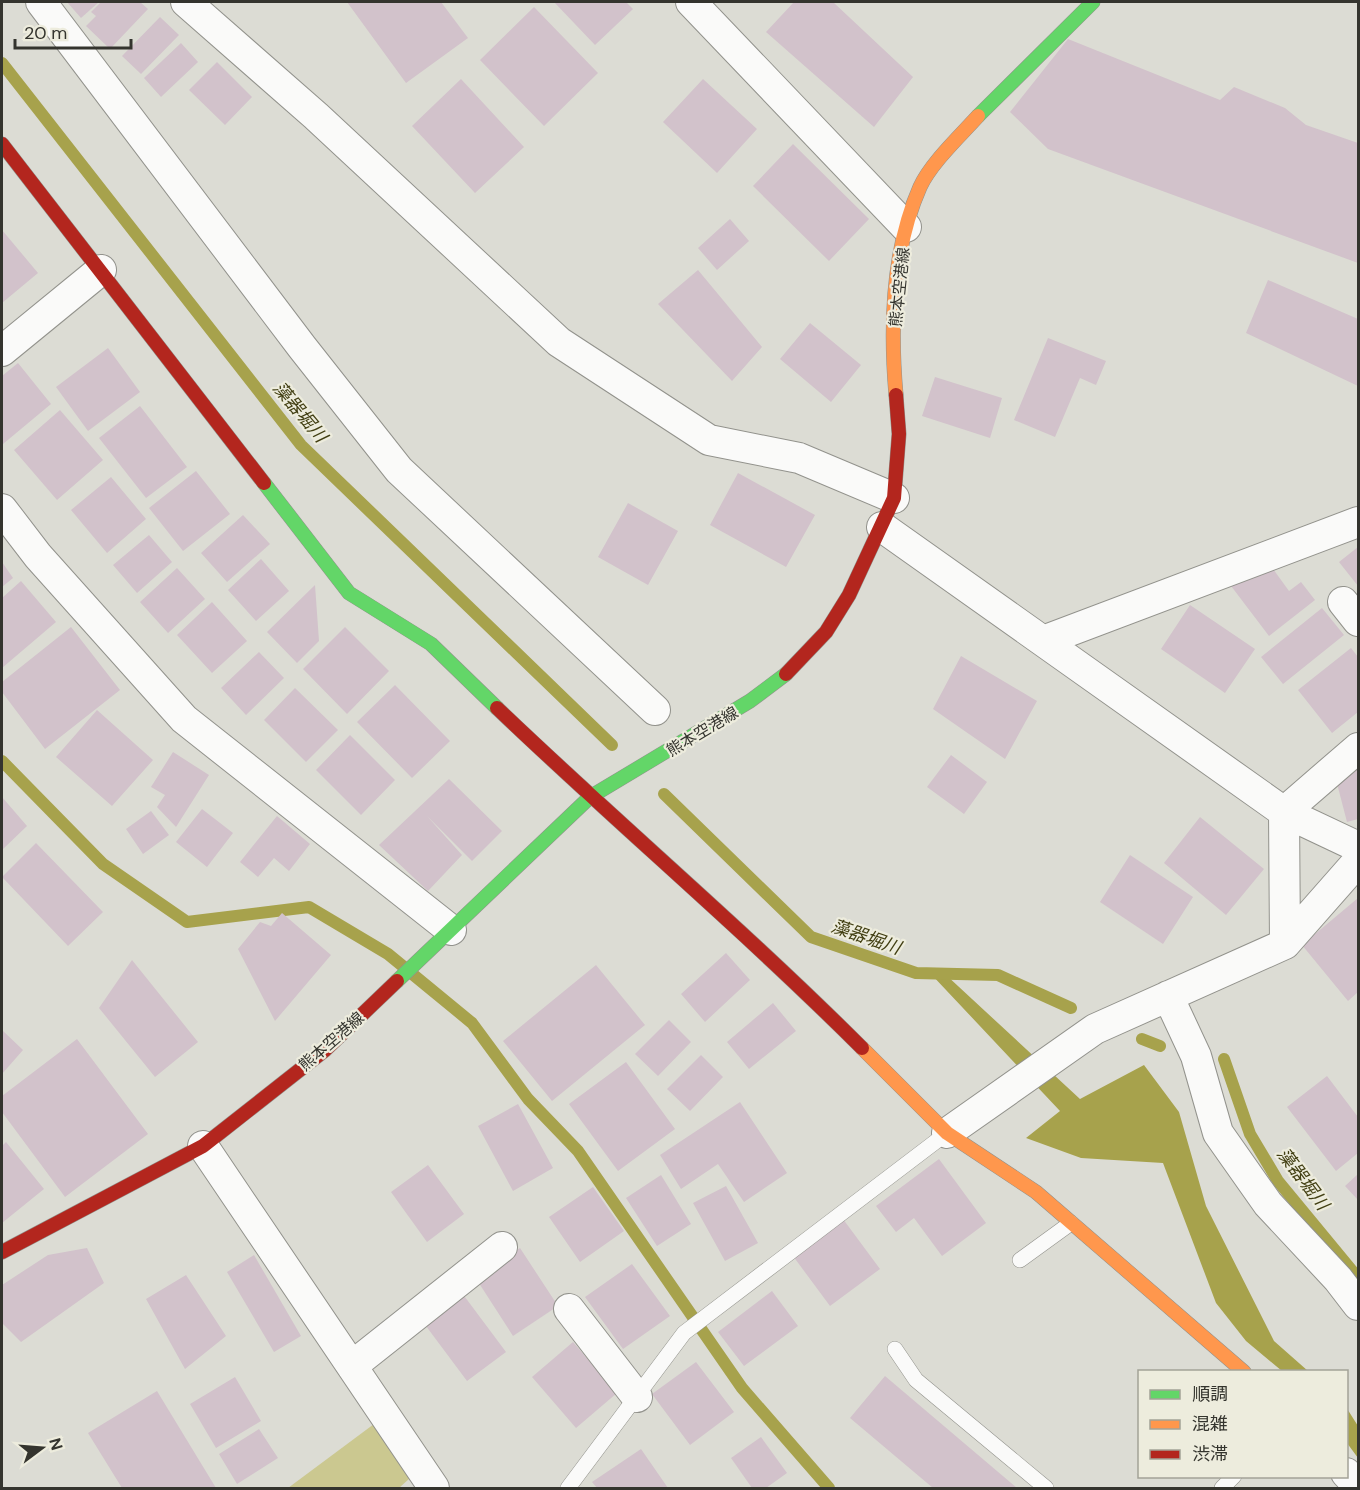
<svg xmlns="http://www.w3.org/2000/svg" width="1360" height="1490" font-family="'DM Sans','Noto Sans JP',sans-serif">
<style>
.green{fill:#cbc890}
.water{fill:#a7a24c}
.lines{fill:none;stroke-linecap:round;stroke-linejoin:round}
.stream{stroke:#a7a24c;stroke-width:12}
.building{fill:#d2c2cb}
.lane-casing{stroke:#92928c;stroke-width:16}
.street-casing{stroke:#92928c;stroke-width:32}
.fast-casing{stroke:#92928c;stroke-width:15}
.slow-casing{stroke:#92928c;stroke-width:15}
.jam-casing{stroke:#92928c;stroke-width:15}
.lane{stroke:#fafaf9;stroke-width:15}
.street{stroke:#fafaf9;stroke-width:30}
.fast{stroke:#63d668;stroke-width:14}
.slow{stroke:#ff974d;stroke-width:14}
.jam{stroke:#b3261e;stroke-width:14}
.labels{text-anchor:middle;stroke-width:4.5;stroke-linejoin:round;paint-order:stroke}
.street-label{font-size:16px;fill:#34342e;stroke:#edecdd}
.water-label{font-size:18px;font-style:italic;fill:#423f13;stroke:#edecdd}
</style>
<rect width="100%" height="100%" fill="#dcdcd4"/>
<path class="green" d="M374 1424 410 1478 399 1488H288Z"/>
<path class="water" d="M930 973 945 974 1080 1099 1144 1065 1179 1112 1206 1206 1274 1341 1308 1371H1282L1246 1341 1216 1303 1163 1163 1081 1158 1026 1138 1060 1111Z
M1346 1407 1358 1426V1458L1347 1443Z"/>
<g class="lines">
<path class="stream" d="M2 63 301 445 612 745
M2 761 103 864 187 922 309 907 388 954 472 1023 528 1099 578 1151 742 1388 829 1488
M664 794 811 937 916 973 998 975 1071 1008
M1142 1039 1160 1046
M1224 1059 1250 1134 1278 1181 1358 1278"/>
</g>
<path class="building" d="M67 2H99L81 18Z
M101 2H140L148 9 110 49 86 26 96 16 91 12Z
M347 2H441L468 38 406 83Z
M554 2H626L633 9 595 45Z
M794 2H833L913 77 874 127 766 32Z
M534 7 598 73 544 126 480 60Z
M160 17 179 35 141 74 122 56Z
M1068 39 1220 100 1234 87 1285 108 1306 125 1358 143V263L1048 149 1010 112Z
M181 43 198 62 161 97 144 78Z
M217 62 252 97 225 125 189 90Z
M461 79 524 147 475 193 412 126Z
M703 79 757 129 717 173 663 122Z
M793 144 869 219 829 261 753 186Z
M730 219 749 241 717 270 698 248Z
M2 230 38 273 2 303Z
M698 270 762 347 732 381 658 304Z
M1268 280 1358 319V386L1246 333Z
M810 323 861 365 831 402 780 359Z
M1048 338 1106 361 1096 385 1080 378 1055 437 1014 420Z
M108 348 140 392 88 431 56 387Z
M18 363 51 404 3 444 2 376Z
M935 377 1002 398 990 438 922 416Z
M140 406 187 467 146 498 99 438Z
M60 410 103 460 57 500 14 450Z
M196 471 230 514 183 551 149 508Z
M738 473 815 515 786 567 710 525Z
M111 477 146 519 107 553 71 510Z
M628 503 678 531 648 585 598 557Z
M243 515 270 544 227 582 201 553Z
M149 535 172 562 137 593 113 565Z
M1358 547V586L1339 562Z
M261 559 289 591 256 621 228 590Z
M2 562 13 578 2 587Z
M1268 562 1289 591 1301 582 1315 600 1269 636 1225 578Z
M177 568 205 599 168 633 140 602Z
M21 581 56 622 2 668V598Z
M315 585 319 641 297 663 267 632Z
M212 602 247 641 212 673 177 635Z
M1190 605 1255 649 1225 693 1161 649Z
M1322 608 1344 635 1283 684 1261 657Z
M71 627 120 690 45 749 2 692V682Z
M345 627 389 671 347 714 303 669Z
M1351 648 1358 657V712L1332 733 1298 690Z
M259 652 284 678 246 715 221 688Z
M961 656 1037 701 1005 759 933 709Z
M395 685 450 741 412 778 357 722Z
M295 688 338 730 306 762 264 720Z
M97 710 153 760 112 806 56 757Z
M350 735 395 780 361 815 316 770Z
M173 752 209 775 176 827 157 807 165 795 151 787Z
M951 755 987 782 964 814 927 787Z
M1358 766V819L1347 822 1334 772Z
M449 779 502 831 472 861 427 816 462 855 428 891 379 845Z
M2 797 27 826 2 850Z
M202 809 233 833 207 867 176 842Z
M151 811 169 835 143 854 126 829Z
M277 816 310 844 289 871 274 858 258 877 240 862Z
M1200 817 1264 869 1226 915 1164 863Z
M36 843 103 912 68 946 2 877Z
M1130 855 1193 897 1163 944 1100 902Z
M1358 898V992L1348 1001 1302 945Z
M282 913 331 955 275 1021 238 949 260 922 271 926Z
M726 953 750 980 705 1022 681 994Z
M132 960 198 1042 155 1077 99 1008Z
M596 965 645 1025 552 1101 503 1041Z
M773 1003 796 1031 749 1069 727 1042Z
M669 1020 691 1042 658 1076 635 1054Z
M2 1030 23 1050 2 1074Z
M77 1039 148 1134 65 1197 2 1112V1096Z
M701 1055 723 1077 690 1111 667 1089Z
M626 1062 675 1129 618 1171 569 1104Z
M1327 1076 1358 1117V1153L1336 1171 1287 1107Z
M740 1102 787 1173 744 1202 718 1164 681 1189 660 1155Z
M518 1104 553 1168 513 1191 478 1126Z
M6 1142 44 1189 2 1223V1146Z
M939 1159 986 1223 942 1256 914 1218 896 1232 876 1206Z
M428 1165 464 1214 427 1242 391 1192Z
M1358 1174V1200L1345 1186Z
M661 1175 691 1224 657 1246 626 1198Z
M726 1186 758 1243 725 1261 693 1203Z
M593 1187 624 1231 580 1262 549 1217Z
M843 1219 880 1269 830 1306 793 1256Z
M87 1248 104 1283 21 1342 2 1323V1285L48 1255Z
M520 1248 558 1306 513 1336 475 1277Z
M254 1255 301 1336 274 1352 227 1272Z
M632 1264 670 1316 623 1349 585 1297Z
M186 1275 226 1336 185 1369 146 1299Z
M459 1289 506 1352 467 1381 420 1318Z
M772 1291 798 1326 744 1366 718 1332Z
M573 1342 617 1393 576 1428 532 1377Z
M696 1362 734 1412 690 1445 652 1394Z
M885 1376 1017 1488H933L850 1418Z
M235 1377 261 1421 216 1448 190 1404Z
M157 1391 216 1488H122L88 1433Z
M259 1429 278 1458 237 1484 219 1454Z
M761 1437 787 1473 766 1488H752L731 1458Z
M641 1449 668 1488H597L592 1482Z"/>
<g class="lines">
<defs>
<path id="lane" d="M1020 1260 1071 1223
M895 1349 916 1380 1046 1488
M568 1488 684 1333 947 1133
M1222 1488 1234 1476"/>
<path id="street" d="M41 2 302 347 399 470 655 710
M186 2 316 116 559 342 709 440 799 458 894 498
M691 2 906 227
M2 351 101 270
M2 509 38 556 184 719 451 930
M882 527 1284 812 1358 847
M1343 602 1358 621
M1043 641 1358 522
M1285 944 1284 812 1358 748
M1168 996 1196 1056 1218 1133 1268 1204 1338 1279 1358 1305
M947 1133 1095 1029 1285 944 1358 861
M203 1146 434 1488
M569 1309 637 1397
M352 1366 502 1247
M1346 1473 1358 1486"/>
<path id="fast" d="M978 116 1093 2
M264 483 349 593 431 644 497 708
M397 981 590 797 750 701 786 674"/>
<path id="slow" d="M896 395C890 327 892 250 920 187 931 163 960 136 978 116
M862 1048 947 1133 1036 1192 1244 1372"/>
<path id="jam" d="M2 144 264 483
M786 674 826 632 849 595 894 498 899 434 896 395
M497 708C617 823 744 930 862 1048
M2 1252 203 1146 325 1050 397 981"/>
</defs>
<use href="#lane" class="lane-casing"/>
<use href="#street" class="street-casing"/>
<use href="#fast" class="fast-casing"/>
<use href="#slow" class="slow-casing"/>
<use href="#jam" class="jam-casing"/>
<use href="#lane" class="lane"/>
<use href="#street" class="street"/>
<use href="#fast" class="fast"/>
<use href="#slow" class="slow"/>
<use href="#jam" class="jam"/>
</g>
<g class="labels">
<g class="street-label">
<text transform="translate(899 287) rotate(-84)" y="6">熊本空港線</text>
<text transform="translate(702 731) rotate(-31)" y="6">熊本空港線</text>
<text transform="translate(331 1041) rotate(-41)" y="6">熊本空港線</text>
</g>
<g class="water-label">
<text transform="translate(300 412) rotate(50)" y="6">藻器堀川</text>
<text transform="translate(866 937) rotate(19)" y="6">藻器堀川</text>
<text transform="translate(1303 1179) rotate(53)" y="6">藻器堀川</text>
</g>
</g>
<rect width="1360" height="1490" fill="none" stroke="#34342e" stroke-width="6"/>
<rect x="1138" y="1370" width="210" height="108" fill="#edecdd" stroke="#a3a297" stroke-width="1.5"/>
<rect x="1150" y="1390" width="30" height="9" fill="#63d668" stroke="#a3a297" stroke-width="1.5"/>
<text x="1192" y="1400" font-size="18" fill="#34342e">順調</text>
<rect x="1150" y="1420" width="30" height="9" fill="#ff974d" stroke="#a3a297" stroke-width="1.5"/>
<text x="1192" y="1430" font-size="18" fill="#34342e">混雑</text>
<rect x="1150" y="1450" width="30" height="9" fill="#b3261e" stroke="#a3a297" stroke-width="1.5"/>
<text x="1192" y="1460" font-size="18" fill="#34342e">渋滞</text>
<g transform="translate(42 1448) rotate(74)" stroke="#edecdd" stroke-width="4.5" paint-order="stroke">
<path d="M0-4.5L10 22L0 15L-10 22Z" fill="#34342e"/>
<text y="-9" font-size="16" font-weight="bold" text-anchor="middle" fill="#34342e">N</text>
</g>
<path d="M15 39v9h116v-9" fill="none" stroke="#34342e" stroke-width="3"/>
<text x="24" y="39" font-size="18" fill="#34342e" stroke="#edecdd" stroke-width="4.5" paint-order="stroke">20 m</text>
</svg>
